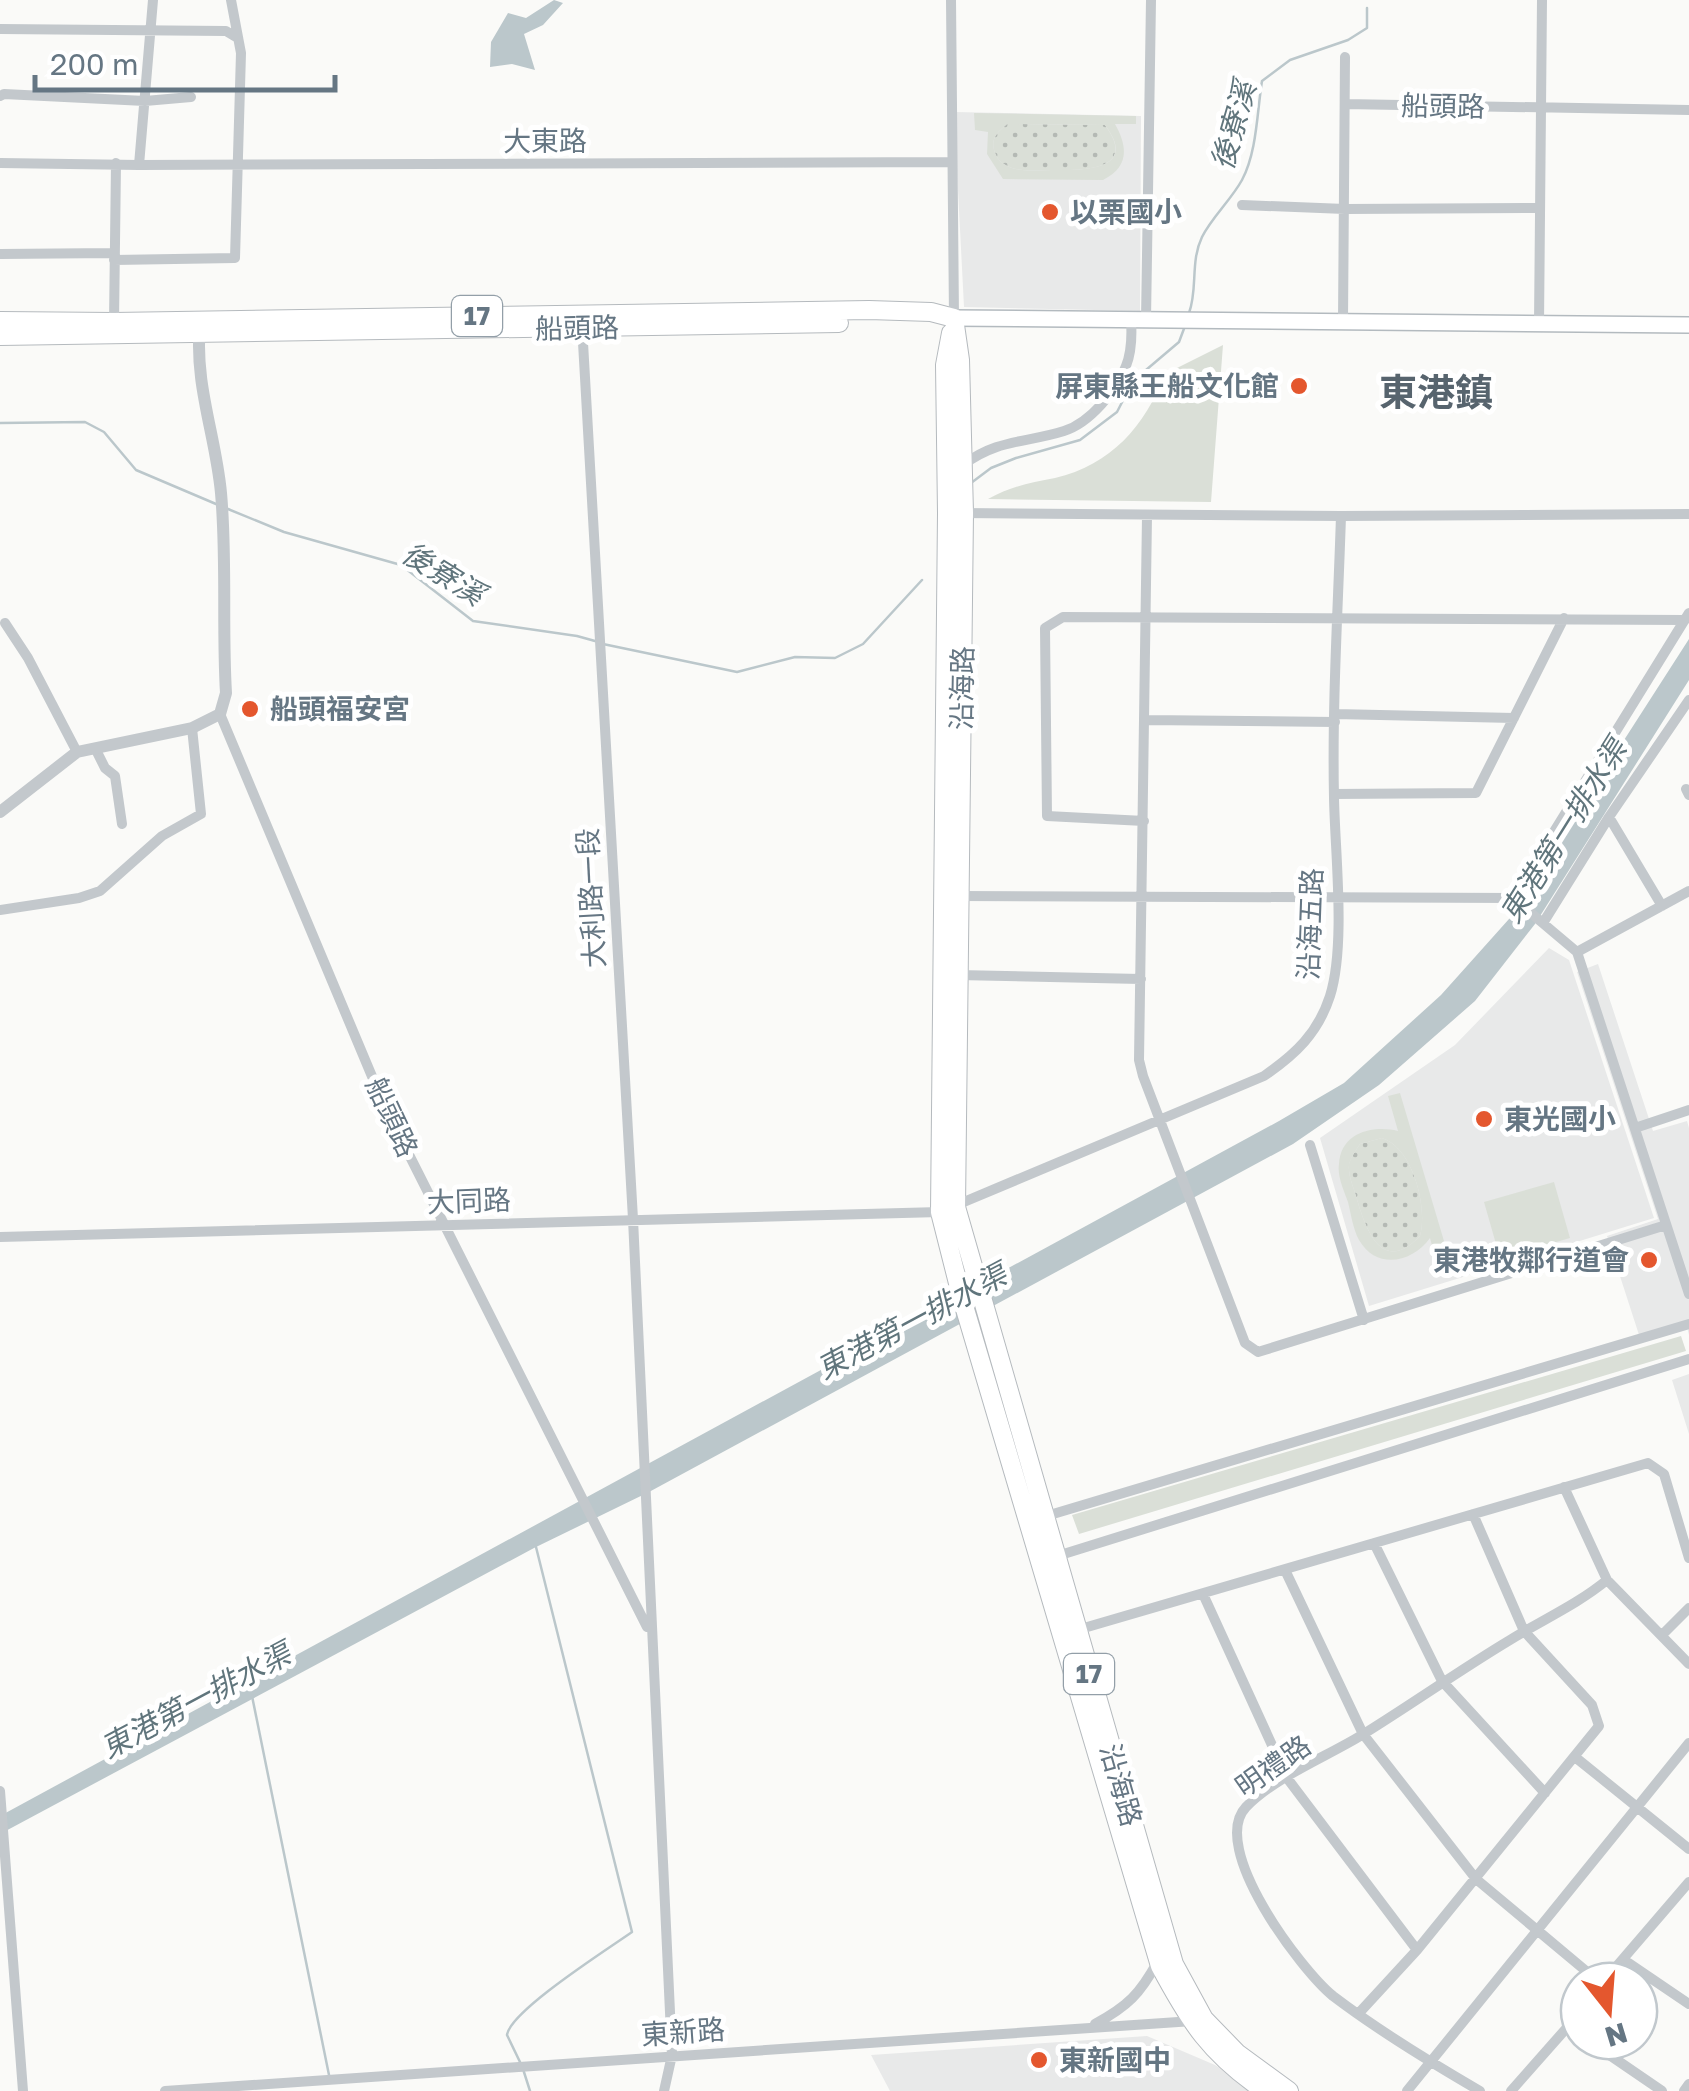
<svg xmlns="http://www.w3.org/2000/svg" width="1689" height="2091" font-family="'Golos Text','Noto Sans TC',sans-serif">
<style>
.built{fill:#e8e9e9}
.grass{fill:url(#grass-dots)}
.park{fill:#dadfd7;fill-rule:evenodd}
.water{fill:#bbc7cb}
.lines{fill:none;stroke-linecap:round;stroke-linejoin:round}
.stream{stroke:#bbc7cb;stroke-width:2.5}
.secondary-casing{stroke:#b3babf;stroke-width:18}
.primary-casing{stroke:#b5babe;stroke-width:20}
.minor{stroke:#c3c8cc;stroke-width:10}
.tertiary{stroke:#c3c8cc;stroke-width:12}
.secondary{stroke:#fff;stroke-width:15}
.primary{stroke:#fff;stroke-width:18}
.poi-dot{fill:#e4572e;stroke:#fff;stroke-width:4}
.labels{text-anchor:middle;stroke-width:10;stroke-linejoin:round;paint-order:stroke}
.shield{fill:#fff;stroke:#939fa8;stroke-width:2.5}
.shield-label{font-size:25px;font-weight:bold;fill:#657683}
.street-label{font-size:28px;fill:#657683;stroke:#fff}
.poi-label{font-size:28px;font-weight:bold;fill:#657683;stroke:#fff;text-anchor:start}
.water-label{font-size:30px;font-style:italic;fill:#60757c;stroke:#fff}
.district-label{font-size:38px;font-weight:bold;fill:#57646e;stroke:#fff}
</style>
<defs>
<pattern id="grass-dots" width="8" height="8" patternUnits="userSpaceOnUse" patternTransform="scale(2.5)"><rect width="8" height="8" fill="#dadfd7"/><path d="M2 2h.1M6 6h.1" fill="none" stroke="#b4b9b4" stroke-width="1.8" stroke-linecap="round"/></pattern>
</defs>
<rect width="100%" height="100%" fill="#fafaf8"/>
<path class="built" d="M954 112 1141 116 1140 311 964 307Z
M1549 948 1569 960 1654 1218 1369 1306 1320 1138 1455 1045Z
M1598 964 1653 1131 1687 1121 1689 1128V1335L1686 1323 1640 1338 1607 1236 1658 1219 1577 972Z
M1689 1374V1434L1672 1380Z
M1147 2036 1215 2065 1255 2091H890L871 2055Z"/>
<path class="grass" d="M1007 124 1105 125C1138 170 1085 170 1056 170 1036 170 1001 176 994 150 991 137 998 132 1007 124Z
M1382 1138C1413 1148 1428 1207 1420 1236 1381 1277 1365 1227 1356 1196 1353 1186 1348 1175 1349 1164 1351 1157 1356 1150 1360 1144Z"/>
<path class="park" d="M974 113 1136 116V124H1115C1128 147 1129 167 1103 180L1003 179 987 154 988 132 975 130ZM1007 124 1105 125C1139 170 1084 170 1056 170 1036 170 1001 176 994 150 991 137 998 132 1007 124Z
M1223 345 1211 502 988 499C1011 486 1030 483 1055 478 1111 465 1145 426 1165 374Z
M1400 1093 1452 1268 1439 1271 1430 1238C1413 1262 1377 1271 1359 1240 1353 1229 1351 1214 1348 1202 1344 1191 1337 1176 1339 1164 1341 1132 1373 1125 1398 1131L1388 1096ZM1382 1138C1413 1148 1428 1207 1420 1236 1381 1277 1365 1227 1356 1196 1353 1186 1348 1175 1349 1165 1351 1157 1356 1150 1360 1144Z
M1554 1182 1570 1238 1500 1258 1484 1202Z
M1681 1336 1686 1351 1079 1534 1072 1515Z"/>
<path class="water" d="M554 0 563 3 543 25 524 34 535 70 512 64 490 67 491 42 508 13 526 18Z
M1689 639V680L1535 924 1475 1001 1379 1085 1293 1144 649 1492 534 1548 0 1834V1816L1279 1121 1344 1083 1441 995 1509 919Z"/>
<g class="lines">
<path class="stream" d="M1189 313C1198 289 1190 262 1202 237 1212 217 1231 200 1242 180 1257 152 1257 112 1262 81L1290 60 1348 40 1367 28V8
M0 423 85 422 104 432 136 470 216 504
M971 483 991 468 1016 458 1080 440 1117 412 1133 381 1179 342 1185 326
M228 509 284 532 401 565 473 621 577 636 595 641
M603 644 737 672 795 657 835 658 863 644 922 580
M252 1696 329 2075
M520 2062 507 2035C510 2011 608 1949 632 1932L536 1547
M523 2069 530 2091"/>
<defs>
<path id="secondary" d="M954 318 1689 325"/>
<path id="primary" d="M954 318 960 360 964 513 956 1207 1174 1964 1204 2019 1237 2053 1289 2091
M0 321 114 322 869 310 931 312 954 318
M951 333 945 365 947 513 940 1212 962 1299 1160 1966C1190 2022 1210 2054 1265 2091
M0 336 839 323"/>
</defs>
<use href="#secondary" class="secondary-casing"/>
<use href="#primary" class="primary-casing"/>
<path class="minor" d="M951 0 954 318
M0 29 226 31 236 37
M0 96 4 94 145 101 191 97
M1345 104 1689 110
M0 163 139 165 950 162
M139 165 153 0
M1242 205 1345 209 1539 208
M0 254 114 253
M114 260 235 258 241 53 231 0
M1146 320 1151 0
M1343 321 1345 57
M114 322 116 163
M1539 324 1542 0
M582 325 633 1219 672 2055 664 2091
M963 465C997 439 1026 443 1064 431 1090 423 1117 390 1126 366 1132 351 1132 335 1131 320
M960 513 1341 516 1689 514
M1147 516 1139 1060 1143 1076 1245 1343 1258 1352 1666 1225
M5 623 28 658 77 752
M220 714 384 1105 647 1627
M1335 714 1514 718
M1145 720 1335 722
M95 748 105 768 115 776 122 824
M1686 789 1689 795
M1334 794 1476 793 1564 618
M1609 817 1662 906
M1144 821 1047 816 1045 628 1063 617 1685 620
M958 896 1513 898 1577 952 1689 1294
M1513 898 1689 613
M0 910 79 898 100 891 162 836 201 814 192 728
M1543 923 1609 817 1689 700
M1577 952 1689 891
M957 975 1141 979
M1635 1128 1689 1110
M1310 1145 1364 1320
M0 1237 940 1212 1264 1076C1296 1054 1318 1033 1330 996 1346 945 1335 853 1334 798 1332 704 1338 610 1341 516
M1564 1487 1607 1580 1689 1664
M1043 1517 1689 1324
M1374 1543 1442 1681 1545 1793
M1054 1557 1689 1359
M1285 1570 1363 1734 1476 1879 1598 1981
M1203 1594 1287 1778 1417 1950
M1077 1630 1648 1463 1664 1474 1689 1558
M1662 1635 1689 1608
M1575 1757 1689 1849
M0 1791 23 2091
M1624 1960 1689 2004
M1604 1981 1689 1882
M1359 2013 1417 1950 1599 1726 1592 1705 1524 1631 1473 1514
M1095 2024C1128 2006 1140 1994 1158 1961
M1589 2041 1662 2091
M165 2091 1193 2021
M1407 2091 1689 1743
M1480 2091C1430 2062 1379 2031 1333 1996 1301 1970 1208 1847 1246 1807 1275 1777 1326 1757 1362 1735 1412 1704 1460 1670 1510 1640 1542 1620 1578 1604 1607 1580
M1511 2091 1579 2014
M1684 2091 1689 2084"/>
<path class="tertiary" d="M0 812 77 752 192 728 220 714 226 693C222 627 227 559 221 493 216 437 194 383 200 326"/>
<use href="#secondary" class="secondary"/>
<use href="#primary" class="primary"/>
</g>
<g class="poi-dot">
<circle cx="1050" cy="212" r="10"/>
<circle cx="1299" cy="386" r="10"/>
<circle cx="250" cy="709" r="10"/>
<circle cx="1484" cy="1119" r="10"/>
<circle cx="1649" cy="1260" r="10"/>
<circle cx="1039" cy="2060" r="10"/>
</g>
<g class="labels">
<g class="shield">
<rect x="452" y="296" width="50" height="40" rx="8"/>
<rect x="1064" y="1654" width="50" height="40" rx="8"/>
</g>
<g class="shield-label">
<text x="477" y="325">17</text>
<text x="1089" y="1683">17</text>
</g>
<g class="street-label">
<text transform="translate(1443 106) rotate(1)" y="10">船頭路</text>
<text x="545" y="151">大東路</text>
<text transform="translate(577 328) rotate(-1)" y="10">船頭路</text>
<text transform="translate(962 688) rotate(-89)" y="10">沿海路</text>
<text transform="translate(591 898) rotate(-93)" y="10">大利路一段</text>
<text transform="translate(1310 924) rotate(-88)" y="10">沿海五路</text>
<text transform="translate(392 1117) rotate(65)" y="10">船頭路</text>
<text transform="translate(469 1201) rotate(-2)" y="10">大同路</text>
<text transform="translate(1273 1766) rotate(-35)" y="10">明禮路</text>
<text transform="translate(1121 1785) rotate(74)" y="10">沿海路</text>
<text transform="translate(683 2032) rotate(-4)" y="10">東新路</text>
</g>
<g class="poi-label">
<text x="1070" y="222">以栗國小</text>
<text x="1279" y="396" text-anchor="end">屏東縣王船文化館</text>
<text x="270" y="719">船頭福安宮</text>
<text x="1504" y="1129">東光國小</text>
<text x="1629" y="1270" text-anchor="end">東港牧鄰行道會</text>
<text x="1059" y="2070">東新國中</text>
</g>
<g class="water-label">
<text transform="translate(1234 126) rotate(-74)" y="10">後寮溪</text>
<text transform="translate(443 574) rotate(32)" y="10">後寮溪</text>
<text transform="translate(1564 831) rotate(-58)" y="10">東港第一排水渠</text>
<text transform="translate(912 1322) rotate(-28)" y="10">東港第一排水渠</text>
<text transform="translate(196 1701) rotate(-28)" y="10">東港第一排水渠</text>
</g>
<g class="district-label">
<text x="1436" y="406">東港鎮</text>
</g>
</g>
<g transform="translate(1609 2011) rotate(163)"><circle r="48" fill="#ffffff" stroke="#c1c8cd" stroke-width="2.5"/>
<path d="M0-8L18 38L0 25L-18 38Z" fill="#e4572e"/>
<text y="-15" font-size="28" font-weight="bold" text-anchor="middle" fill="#657683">N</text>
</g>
<path d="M35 75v15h300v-15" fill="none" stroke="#657683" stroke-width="5"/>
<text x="50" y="75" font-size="30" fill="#657683" stroke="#ffffff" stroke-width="8" paint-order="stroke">200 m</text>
</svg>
